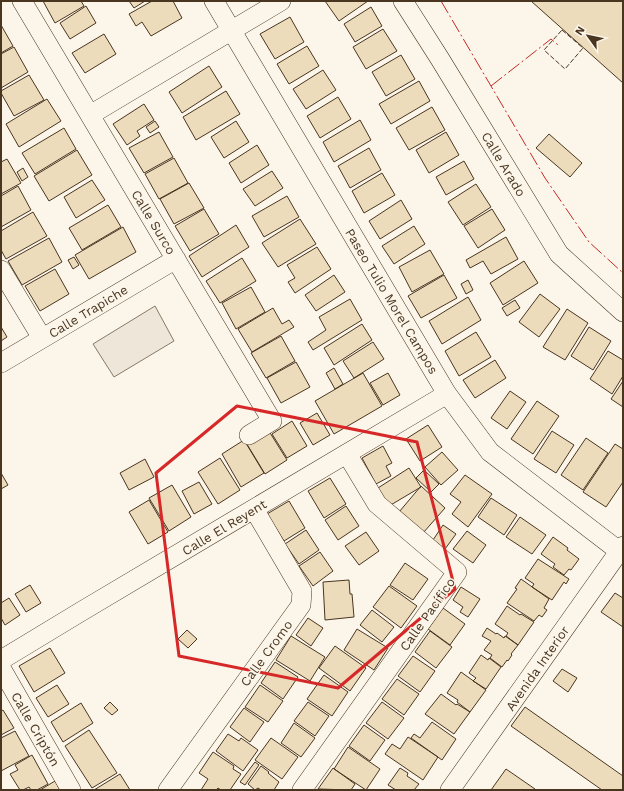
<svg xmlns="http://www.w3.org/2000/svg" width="624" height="791" font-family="'Work Sans',sans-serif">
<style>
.green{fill:#ede6d9;stroke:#887966}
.building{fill:#ecdcbc;stroke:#4a3520}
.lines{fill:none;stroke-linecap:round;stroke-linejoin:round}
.minor-casing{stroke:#4a3520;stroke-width:20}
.minor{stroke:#fbf6e9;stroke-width:19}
.fence{stroke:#4a3520;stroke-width:1;stroke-dasharray:5 2;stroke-linecap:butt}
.power{stroke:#c62828;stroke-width:1;stroke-dasharray:14 3 2 3;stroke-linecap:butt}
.marked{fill:none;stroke:#d62828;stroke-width:3;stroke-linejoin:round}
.labels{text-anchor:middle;stroke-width:3;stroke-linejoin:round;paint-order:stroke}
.street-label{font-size:13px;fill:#4a3520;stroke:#fbf6e9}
</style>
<rect width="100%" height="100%" fill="#fbf6e9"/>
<path class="green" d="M155 306 174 341 114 377 93 344Z"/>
<path class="building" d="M43 1H81L84 6 55 23Z
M129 1H145L134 8Z
M152 1H173L182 18 151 36 142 22 136 26 129 14Z
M325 1H368L339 21Z
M531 1H623V83Z
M86 6 96 23 70 39 60 23Z
M371 7 382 26 355 42 344 24Z
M290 17 304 42 275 59 260 34Z
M1 25 13 46 1 53Z
M383 29 397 51 366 69 353 47Z
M104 34 116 54 85 73 72 53Z
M307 46 319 66 289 84 277 64Z
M14 47 28 72 1 88V54Z
M401 55 415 79 386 96 372 72Z
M209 66 222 87 182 113 169 92Z
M323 70 336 90 306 109 293 89Z
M29 75 44 100 14 116 1 93V91Z
M419 81 430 101 391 124 379 104Z
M226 91 240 114 196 140 183 117Z
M338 97 351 119 320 138 307 116Z
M47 99 61 121 19 147 6 124Z
M144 104 154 120 137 131 140 136 127 145 113 124Z
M432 107 445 130 409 150 396 128Z
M360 120 371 140 334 162 323 142Z
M155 121 159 127 150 133 146 127Z
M236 121 249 142 224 158 211 137Z
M64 128 76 149 35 174 22 153Z
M159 132 173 157 144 173 129 148Z
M446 132 459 155 429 173 416 150Z
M549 134 582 163 570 177 536 148Z
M257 145 269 165 241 183 229 163Z
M369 148 381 170 350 188 338 166Z
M77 150 92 175 49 201 34 176Z
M174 158 188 183 159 199 145 174Z
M7 159 21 183 1 194V162Z
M464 161 474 179 446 195 436 177Z
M23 168 28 177 22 181 17 172Z
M272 171 283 188 255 206 243 189Z
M382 173 395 195 364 213 352 191Z
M92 180 105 200 76 218 64 197Z
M189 183 204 208 174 224 160 199Z
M476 184 491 207 463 225 448 202Z
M18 186 31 210 1 227V196Z
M287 196 299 217 264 237 252 216Z
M401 200 412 219 380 239 369 221Z
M108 205 121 227 82 250 69 228Z
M204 209 219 234 190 251 175 226Z
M492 209 505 230 478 248 464 226Z
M33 212 47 236 6 259 1 250V231Z
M300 219 316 244 278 267 262 243Z
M236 225 249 247 202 277 189 256Z
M414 226 425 244 394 264 382 246Z
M123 227 136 252 89 279 75 255Z
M506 237 518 259 491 274 483 261 470 268 466 260Z
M49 238 62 262 22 285 8 261Z
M317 247 331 269 295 293 288 282 295 278 287 265Z
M430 250 444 274 412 292 399 267Z
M74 257 79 265 73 269 68 260Z
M242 258 256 281 220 303 206 281Z
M524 261 538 283 503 305 490 283Z
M55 269 69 294 40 311 25 286Z
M334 275 345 292 316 311 305 295Z
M444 275 457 298 421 318 408 296Z
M468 280 473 290 466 294 461 284Z
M251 287 265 312 236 329 222 303Z
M540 294 560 309 539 337 519 322Z
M468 297 481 320 442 344 429 321Z
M350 299 362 320 313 350 308 342 326 330 319 317Z
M515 300 520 308 507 316 502 308Z
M273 308 282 324 289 320 294 327 252 352 238 329Z
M567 309 588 323 565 360 543 347Z
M362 324 372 340 334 365 324 348Z
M1 327 7 337 1 341Z
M589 327 611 341 593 370 571 356Z
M476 332 491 357 459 376 445 351Z
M281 336 295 361 266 378 251 353Z
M373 342 384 359 354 378 343 361Z
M608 351 623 360V376L612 394 590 379Z
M495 360 506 378 475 398 463 380Z
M296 362 310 387 281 403 267 378Z
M334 368 343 384 335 389 326 373Z
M363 373 382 406 334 434 315 401Z
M388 373 400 395 383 405 370 383Z
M623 381V407L611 399Z
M510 391 526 402 507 429 491 418Z
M537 401 559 416 533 454 511 439Z
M317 413 330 435 313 445 300 423Z
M292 421 307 446 287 458 272 434Z
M428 425 442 447 420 461 406 439Z
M267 428 287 460 265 474 245 441Z
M552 431 574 445 556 473 534 459Z
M586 438 608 453 583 490 561 475Z
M244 440 264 473 241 487 222 454Z
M615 444 623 449V482L606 507 583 492Z
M383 446 392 463 386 466 391 476 376 484 362 458Z
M442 452 458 470 441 485 425 467Z
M220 458 240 490 218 504 198 472Z
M145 459 154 477 129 490 120 473Z
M409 468 421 487 389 506 378 488Z
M424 470 439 484 431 492 416 478Z
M1 473 8 485 1 489Z
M465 475 492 494 468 527 452 514 461 502 450 494Z
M330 478 346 504 324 518 308 491Z
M199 482 212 504 194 514 182 491Z
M172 485 191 517 169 531 149 498Z
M421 486 445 508 423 533 399 512Z
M491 498 517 515 504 535 478 517Z
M149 500 168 532 148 544 129 512Z
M289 501 305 528 284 541 267 514Z
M346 506 359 526 338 540 325 520Z
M520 517 546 535 532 554 506 537Z
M443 525 456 534 445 549 433 540Z
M306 530 319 550 299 564 285 544Z
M467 531 486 545 473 563 453 549Z
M366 532 379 551 359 565 345 546Z
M553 537 568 548 567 550 579 559 571 570 569 569 564 575 553 567 555 564 541 554Z
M320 552 333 571 313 586 299 566Z
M538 559 569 579 566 584 564 582 552 600 532 587 534 584 525 578Z
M405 563 428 579 413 600 390 585Z
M521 579 549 599 544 608 547 610 542 617 539 615 534 621 507 603 517 589 515 588Z
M349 580 350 594H352L354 617 325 620 323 582Z
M30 585 41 603 26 612 15 594Z
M389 586 417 606 401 628 373 607Z
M461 587 480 599 468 617 460 612 463 607 453 600Z
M615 593 623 598V627L601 612Z
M9 598 20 615 5 625 1 618V603Z
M507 606 520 615 521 614 534 622 518 645 506 636 508 633 495 624Z
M443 608 465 624 450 645 428 629Z
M372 610 394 627 382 642 360 625Z
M308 618 323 628 311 646 296 635Z
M487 628 496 634 497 633 504 638 505 636 518 645 511 654 512 655 508 661 507 660 502 667 490 658 492 655 484 650 491 641 482 636Z
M357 629 388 648 374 670 344 650Z
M187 630 197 639 188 648 178 639Z
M430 631 452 647 436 668 415 652Z
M291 636 325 657 310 681 276 660Z
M335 646 366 668 350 691 319 668Z
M50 648 65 673 34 692 19 666Z
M481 655 488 660 489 658 501 667 486 689 473 681 476 678 469 673Z
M413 656 435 671 420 692 398 676Z
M275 662 298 677 283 699 261 683Z
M562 669 577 678 568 692 553 681Z
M461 672 486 690 470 712 457 702 458 700 447 693Z
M324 675 348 692 332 716 307 699Z
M397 679 419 694 404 715 382 699Z
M57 685 69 704 48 717 36 698Z
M260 685 283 701 268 722 245 707Z
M441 694 456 705 457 704 470 712 454 734 425 714Z
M110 702 118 710 112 715 104 708Z
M308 702 329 716 315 736 294 721Z
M382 702 404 718 388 739 366 723Z
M81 703 93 723 63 742 51 722Z
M525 707 623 776V790H602L511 726Z
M244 708 264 722 250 742 230 727Z
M3 710 14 728 1 735V711Z
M432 722 456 739 442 760 411 738 414 734 420 738Z
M294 723 315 738 301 757 281 743Z
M364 725 385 740 370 761 349 746Z
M89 730 117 773 92 788 65 746Z
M15 731 29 756 1 771V738Z
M228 734 239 741 241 738 258 750 243 771 216 751Z
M408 737 438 757 423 780 385 754 392 744 400 749Z
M271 738 298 757 282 779 255 760Z
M348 747 380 769 366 790 334 769Z
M213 752 234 766 233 769 241 774 230 790H221L218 788 216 790H201L208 779 199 773Z
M32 755 48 784 37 790H31L29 787 23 790H20L10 774 18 770 15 765Z
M255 762 259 765 245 785 240 782Z
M261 766 269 772 268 773 279 782 274 790H261L258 788 255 790 248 784Z
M333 768 355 784 351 790 318 789Z
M400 768 408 773 407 776 419 784 414 790H396L388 785Z
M506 769 535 789 534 790H491Z
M120 774 130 790H94Z
M55 781 60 790H40Z"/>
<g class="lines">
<defs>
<path id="minor" d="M22 1 272 421 249 435
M214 1 447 394 490 452 623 554
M403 1 440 59 559 254 623 312
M90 115 281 1
M1 270 42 338
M1 363 176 259
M1 660 82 611 447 394
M1 668 71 790
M168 790 301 605 302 591 254 509
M302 790 457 572 377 504 347 454
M450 790 623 546"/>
</defs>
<use href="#minor" class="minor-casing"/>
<use href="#minor" class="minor"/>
<path class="fence" d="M562 30 583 48 565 69 544 50Z"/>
<path class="power" d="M441 1 545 178 589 242 623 273
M491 86 551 39 558 45"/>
</g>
<path class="marked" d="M237 406 417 442 455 589 338 688 179 656 156 473Z"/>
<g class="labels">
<g class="street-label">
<text transform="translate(504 164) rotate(59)" y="5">Calle Arado</text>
<text transform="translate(154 222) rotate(59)" y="5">Calle Surco</text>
<text transform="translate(392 301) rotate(59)" y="5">Paseo Tulio Morel Campos</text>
<text transform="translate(88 311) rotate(-31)" y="5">Calle Trapiche</text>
<text transform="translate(224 527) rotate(-31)" y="5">Calle El Reyent</text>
<text transform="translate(427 614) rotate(-55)" y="5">Calle Pacífico</text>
<text transform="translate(266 653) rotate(-54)" y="5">Calle Cromo</text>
<text transform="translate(537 668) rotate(-55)" y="5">Avenida Interior</text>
<text transform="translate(36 729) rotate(60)" y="5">Calle Criptón</text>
</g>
</g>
<rect width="624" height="791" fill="none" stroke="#4a3520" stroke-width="4"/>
<g transform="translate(588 36) rotate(303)" stroke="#fbf6e9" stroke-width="3" paint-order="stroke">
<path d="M0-3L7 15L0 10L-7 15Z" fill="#4a3520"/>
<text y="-6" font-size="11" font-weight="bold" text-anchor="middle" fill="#4a3520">N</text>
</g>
</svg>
